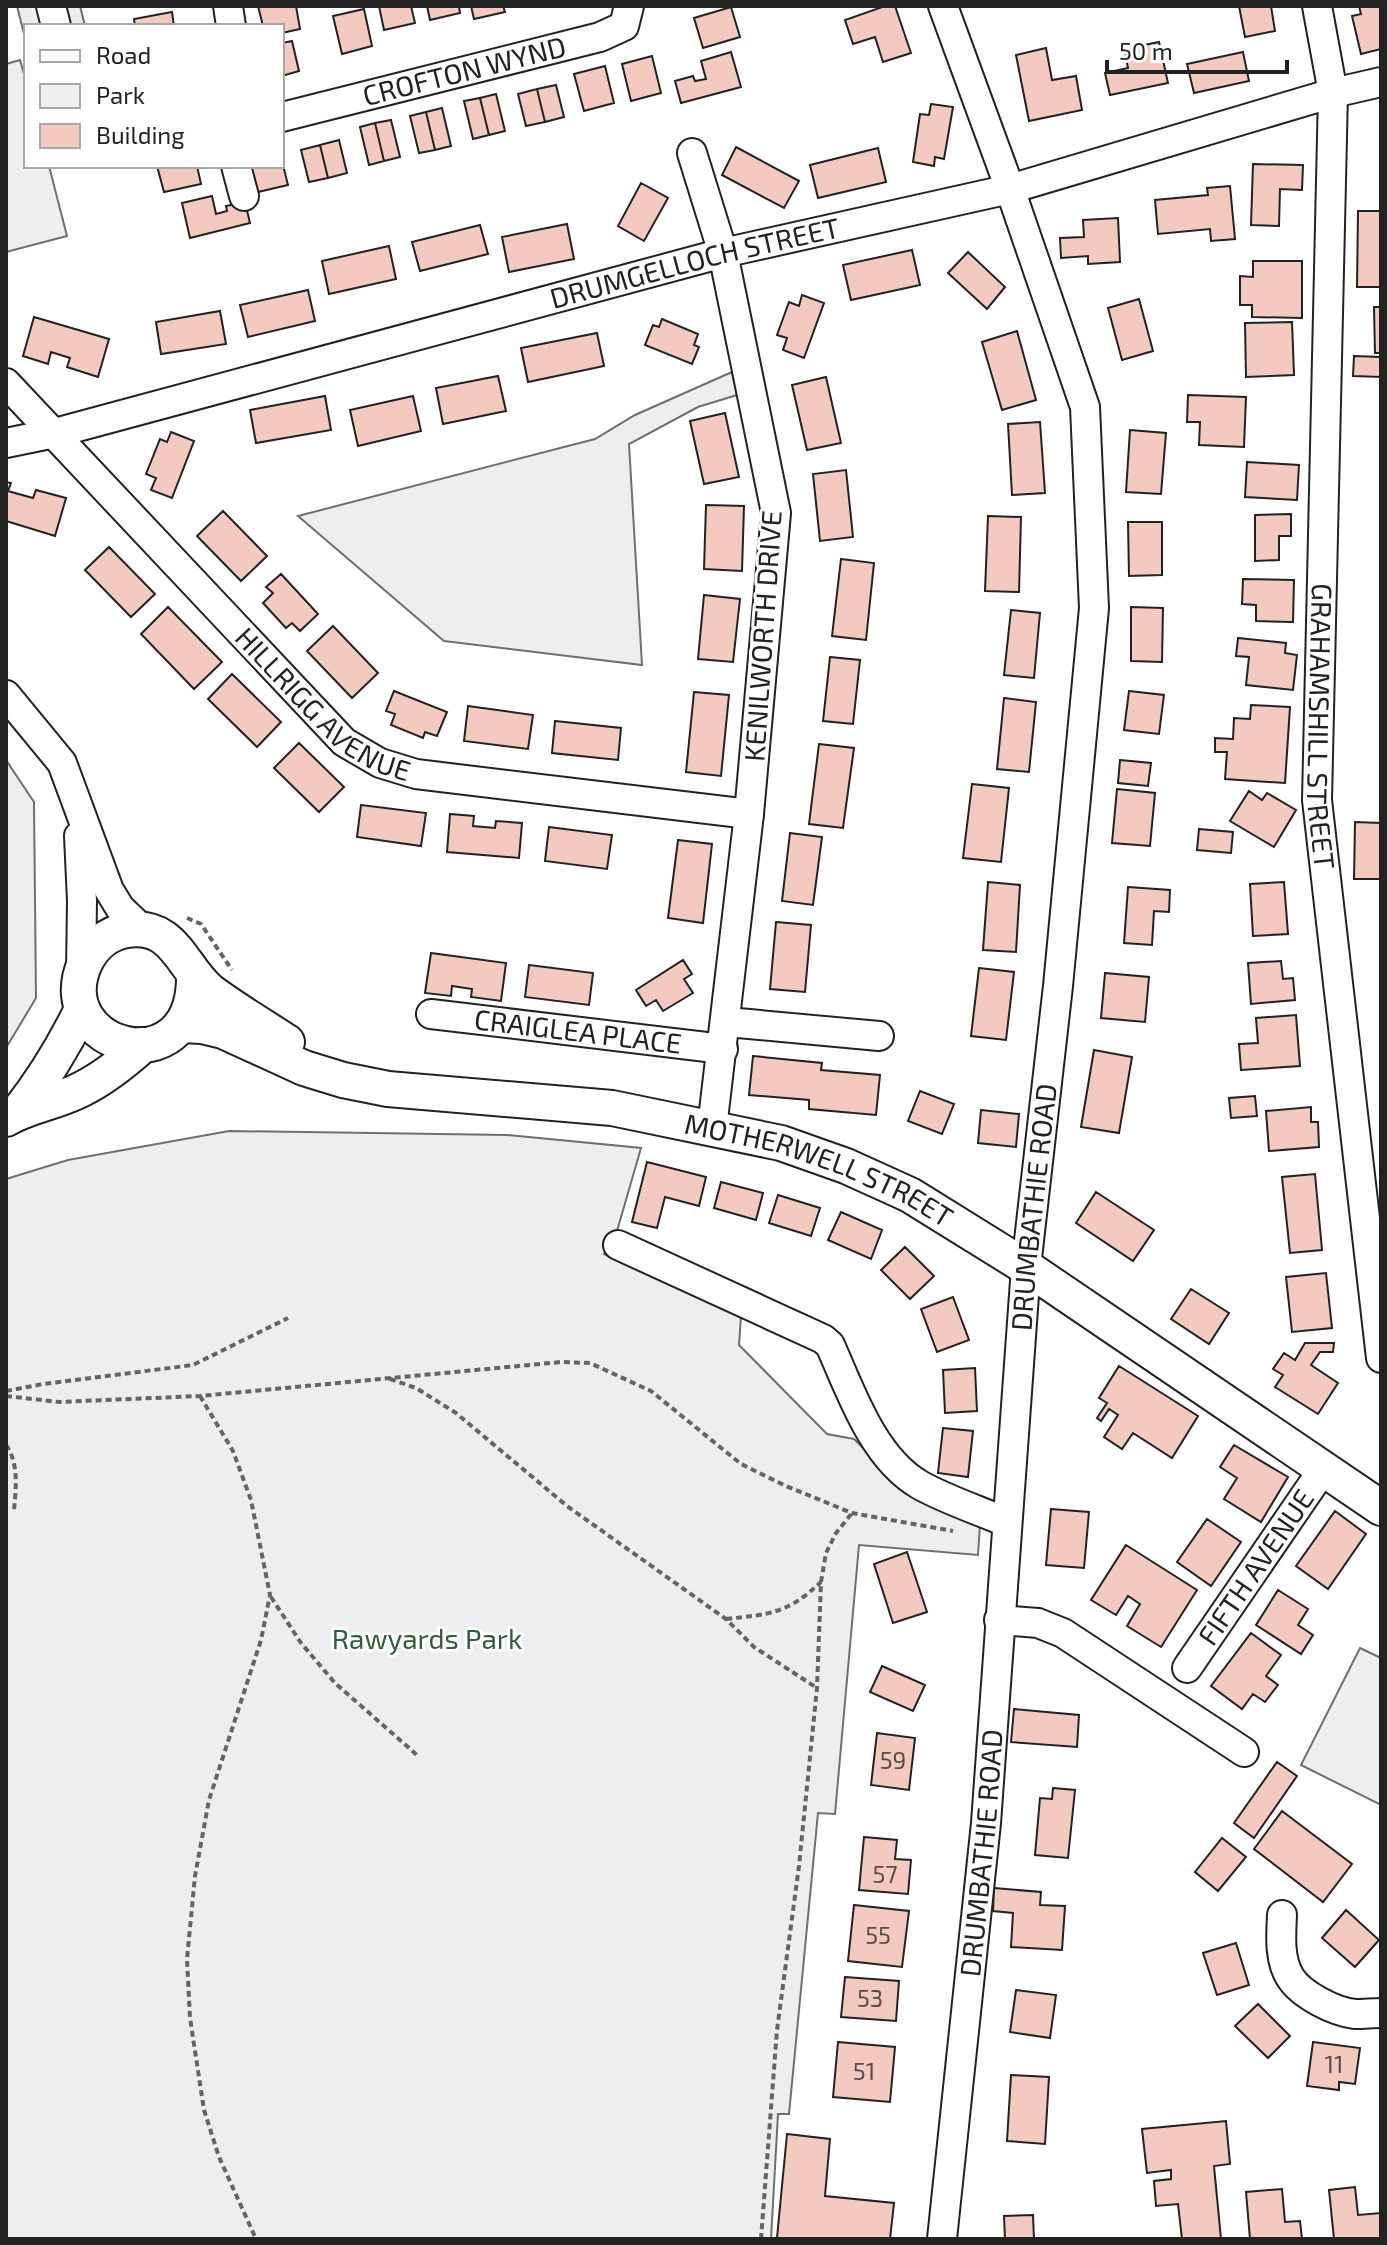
<svg xmlns="http://www.w3.org/2000/svg" width="1387" height="2245" font-family="'Exo 2',sans-serif">
<style>
.green{fill:#eee;stroke:#6f6f6f;stroke-width:2}
.parking{fill:#ededed;stroke:#6f6f6f;stroke-width:2}
.building{fill:#f3c9c0;stroke:#222;stroke-width:2}
.lines{fill:none;stroke-linecap:round;stroke-linejoin:round}
.minor-casing{stroke:#222;stroke-width:32}
.major-casing{stroke:#222;stroke-width:38}
.path{stroke:#646464;stroke-width:4;stroke-dasharray:6 4;stroke-linecap:butt}
.minor{stroke:#fff;stroke-width:28}
.major{stroke:#fff;stroke-width:34}
.labels{text-anchor:middle;stroke-width:6;stroke-linejoin:round;paint-order:stroke}
.number-label{font-size:24px;fill:#564c4a}
.street-label{font-size:28px;fill:#222;stroke:#fff}
.park-label{font-size:28px;fill:#2f5e38;stroke:#fff}
</style>
<rect width="100%" height="100%" fill="#fff"/>
<path class="green" d="M20 60 26 81V166H49L67 236 6 252V64Z
M732 372 737 395 698 407 629 444 642 665 444 641 298 516 595 439 635 415Z
M6 760 34 802 36 998 6 1048Z
M229 1131 507 1135 641 1148 617 1231 604 1254 741 1316 739 1345 827 1434 854 1439 872 1457 980 1524 978 1555 859 1545 835 1814 818 1813 789 2114H778L771 2239H6V1179L68 1160Z
M1360 1648 1381 1658V1805L1301 1765Z"/>
<path class="parking" d="M17 6H80L85 26H26V42Z"/>
<path class="building" d="M258 6H296L300 29 282 33V26H263Z
M379 6H411L415 23 384 30Z
M427 6H459L460 13 430 20Z
M471 6H503L505 12 474 19Z
M885 6H895L911 53 883 62 875 37 853 44 845 20Z
M1239 6H1271L1275 31 1245 37Z
M1359 6H1381V49L1361 54 1352 16 1361 14Z
M731 7 740 37 703 48 694 18Z
M364 9 372 46 342 54 333 16Z
M172 12 174 26H135L134 19Z
M292 41 299 71 282 76V43Z
M1159 42 1168 83 1110 95 1105 73 1128 68 1124 49Z
M1046 48 1052 80 1076 76 1082 110 1029 121 1016 55Z
M731 52 741 87 681 103 675 81 693 76 695 81 706 79 701 61Z
M1243 52 1249 81 1194 93 1187 64Z
M652 56 661 93 631 101 622 64Z
M605 66 614 103 584 111 574 74Z
M556 85 564 117 545 122 537 89Z
M537 89 545 122 526 126 518 94Z
M496 94 505 131 489 135 480 98Z
M480 98 489 135 473 139 464 101Z
M931 104 953 107 944 159 935 157 934 166 913 162 920 114 929 115Z
M442 108 451 146 435 150 426 112Z
M426 112 435 150 419 153 410 116Z
M391 120 400 157 384 161 375 123Z
M375 123 384 161 369 165 360 127Z
M339 140 347 173 328 178 320 145Z
M320 145 328 178 309 182 301 150Z
M736 147 799 181 784 208 722 175Z
M878 148 886 182 818 198 810 165Z
M282 161 288 185 258 192 251 166H282Z
M1253 164 1303 165 1302 190 1280 189 1279 226 1251 225Z
M157 166H197L201 184 164 192Z
M641 183 668 198 644 241 618 226Z
M1230 186 1235 239 1211 241 1210 229 1158 234 1155 200 1208 195 1207 188Z
M212 196 216 214 227 211 226 206 245 202 250 223 190 238 182 203Z
M1358 211H1381V287H1357Z
M1118 218 1120 262 1088 264V256L1061 258 1060 238 1084 237 1083 220Z
M567 224 574 259 509 272 502 237Z
M480 225 488 254 420 271 412 242Z
M389 246 396 279 329 294 322 261Z
M912 250 920 285 851 300 843 265Z
M968 252 1005 287 987 309 948 273Z
M1253 261H1302V318L1252 317V305H1240V276L1253 277Z
M308 290 315 321 248 337 240 305Z
M802 295 824 303 804 358 783 350 787 338 777 335 789 302 799 306Z
M1139 299 1153 351 1122 360 1108 308Z
M1374 307H1381V353H1375Z
M220 311 226 344 161 354 156 322Z
M34 317 109 339 98 377 67 367 70 358 51 352 48 364 23 356Z
M662 319 698 334 694 345 699 347 692 364 645 345 653 325 659 327Z
M1292 322 1294 375 1246 377 1245 323Z
M1017 331 1036 400 1002 410 982 342Z
M597 333 604 366 528 382 521 348Z
M1354 356 1381 357V377L1353 376Z
M498 376 506 411 443 424 436 388Z
M826 377 841 443 807 450 792 385Z
M1188 395 1246 397 1244 447 1199 445 1200 422H1187Z
M325 396 331 430 256 443 250 410Z
M413 396 421 431 358 446 350 410Z
M725 413 739 477 704 484 690 421Z
M1040 422 1045 493 1012 495 1008 424Z
M1130 430 1166 433 1161 494 1126 492Z
M171 432 194 441 172 498 151 490 156 478 146 474 160 439 167 442Z
M1247 462 1299 465 1297 500 1245 497Z
M846 470 853 537 820 541 813 474Z
M6 482 11 483 8 491 33 498 36 490 66 498 55 536 6 521Z
M706 505 744 506 742 571 704 569Z
M223 511 267 556 241 581 197 536Z
M1291 514V536H1279V560L1255 561V515Z
M988 516 1021 517 1019 592 985 591Z
M1128 522H1162V575L1129 576Z
M109 547 155 594 131 617 85 570Z
M841 559 874 563 866 640 832 636Z
M281 574 318 614 300 631 292 623 286 628 263 603 273 593 266 587Z
M1243 579 1294 580 1293 622 1256 621V605L1242 604Z
M704 595 740 599 733 662 698 659Z
M168 607 222 662 194 689 141 634Z
M1131 607 1163 608 1162 662 1131 661Z
M1011 610 1040 613 1034 678 1004 675Z
M333 626 378 673 352 698 307 651Z
M1238 638 1286 643 1285 653 1297 655 1293 690 1246 685 1249 657 1236 656Z
M830 657 860 660 853 724 823 721Z
M232 674 281 722 257 747 208 699Z
M394 691 447 712 437 736 425 732 423 738 391 725 395 714 386 711Z
M1129 691 1164 695 1159 734 1124 730Z
M694 692 729 695 721 776 686 772Z
M1004 698 1036 702 1029 772 997 769Z
M1251 705 1290 707 1285 783 1225 779 1227 752H1215V738L1233 739 1234 718 1250 719Z
M468 706 533 715 528 749 464 741Z
M555 721 621 728 618 760 552 753Z
M299 743 344 787 319 812 274 768Z
M819 744 854 748 843 828 809 824Z
M1120 760 1151 763 1148 786 1118 783Z
M972 784 1009 788 1001 862 963 858Z
M1117 789 1155 793 1150 846 1112 843Z
M1249 791 1262 800 1267 793 1296 810 1274 847 1230 821Z
M361 805 426 813 421 846 357 837Z
M450 814 474 816 473 826 495 828 496 821 522 823 519 858 447 852Z
M1355 822 1381 823V879H1354Z
M549 827 612 835 607 869 545 861Z
M1199 829 1233 832 1231 853 1197 850Z
M790 833 822 837 813 905 782 901Z
M678 840 712 844 703 923 668 918Z
M988 882 1020 885 1016 952 983 950Z
M1284 882 1288 934 1253 936 1250 884Z
M1128 887 1170 890 1169 912 1154 911 1152 945 1124 943Z
M776 922 811 925 805 992 770 989Z
M431 953 506 963 501 1001 471 997 472 989 452 986 451 996 425 993Z
M683 960 692 974 684 979 693 993 663 1011 656 1000 646 1006 636 990Z
M1281 961 1283 979 1293 978 1295 1000 1251 1004 1248 963Z
M529 965 593 973 589 1005 525 997Z
M979 968 1014 972 1006 1040 971 1036Z
M1105 973 1149 977 1145 1022 1101 1018Z
M1296 1015 1300 1066 1241 1070 1239 1044 1258 1043 1256 1018Z
M1094 1050 1132 1057 1119 1133 1081 1127Z
M753 1056 822 1063 821 1070 880 1075 876 1115 809 1109V1100L749 1095Z
M920 1091 954 1104 942 1134 908 1121Z
M1255 1096 1257 1116 1231 1118 1229 1098Z
M1311 1107V1122H1318L1319 1147 1269 1151 1266 1111Z
M981 1110 1019 1114 1016 1147 978 1143Z
M647 1162 706 1177 699 1206 665 1197 657 1228 632 1222Z
M1315 1174 1322 1250 1290 1253 1282 1177Z
M721 1182 763 1193 756 1220 714 1208Z
M1096 1192 1154 1230 1133 1261 1076 1223Z
M778 1195 820 1208 811 1236 769 1223Z
M841 1212 882 1230 871 1259 828 1240Z
M905 1247 934 1276 910 1299 881 1270Z
M1326 1273 1332 1328 1292 1332 1286 1277Z
M1191 1289 1229 1313 1209 1344 1171 1319Z
M953 1297 969 1340 937 1352 921 1309Z
M1305 1343H1334L1333 1352H1320L1311 1365 1338 1383 1318 1414 1275 1387 1283 1375 1273 1369 1284 1353 1295 1360Z
M1119 1366 1198 1416 1172 1458 1133 1433 1122 1449 1104 1437 1118 1415 1109 1409 1101 1421 1097 1418 1107 1403 1099 1398Z
M975 1368 977 1411 945 1413 943 1370Z
M943 1428 973 1431 968 1477 938 1473Z
M1234 1445 1288 1477 1261 1522 1224 1499 1237 1478 1220 1467Z
M1051 1509 1089 1512 1084 1568 1046 1565Z
M1335 1511 1366 1534 1328 1589 1296 1566Z
M1207 1519 1241 1542 1211 1586 1177 1562Z
M1126 1545 1197 1590 1161 1647 1127 1626 1140 1604 1128 1596 1116 1615 1091 1600Z
M907 1552 927 1612 893 1623 874 1564Z
M1278 1590 1308 1609 1298 1625 1313 1635 1301 1654 1256 1625Z
M1251 1633 1281 1655 1266 1676 1278 1685 1265 1702 1253 1694 1242 1709 1211 1686Z
M882 1666 925 1685 913 1711 870 1692Z
M1014 1709 1079 1715 1077 1747 1011 1742Z
M877 1733 915 1738 909 1790 871 1785Z
M1277 1762 1297 1776 1254 1838 1234 1823Z
M1053 1788 1075 1790 1068 1858 1035 1855 1040 1798 1052 1799Z
M1282 1811 1352 1864 1323 1902 1254 1849Z
M864 1837 897 1840 895 1859 911 1860 908 1894 859 1890Z
M1222 1838 1246 1857 1218 1891 1195 1872Z
M994 1888 1041 1892 1040 1905 1065 1906 1062 1950 1011 1947 1013 1913 993 1911Z
M854 1905 909 1911 902 1967 848 1961Z
M1346 1910 1379 1940 1355 1967 1322 1938Z
M1236 1943 1249 1985 1217 1995 1203 1953Z
M845 1977 899 1981 896 2021 841 2017Z
M1016 1990 1056 1995 1050 2038 1010 2032Z
M1258 2004 1290 2036 1268 2058 1235 2026Z
M838 2042 895 2047 890 2102 833 2097Z
M1313 2042 1360 2048 1355 2084 1339 2082V2090L1307 2086Z
M1011 2075 1049 2077 1045 2144 1007 2141Z
M1226 2121 1230 2164 1214 2166 1221 2239H1182L1178 2204 1156 2206 1154 2181 1171 2179V2170L1147 2173 1142 2129Z
M787 2134 830 2139 825 2196 894 2203 890 2239 777 2238Z
M1355 2187 1358 2215 1381 2213V2239H1334L1329 2190Z
M1282 2189 1285 2222 1300 2221 1302 2239H1250L1246 2192Z
M1033 2215 1034 2239H1005L1004 2216Z"/>
<g class="lines">
<defs>
<g id="minor">
<path d="M51 6 56 26"/>
<path d="M228 6 231 26"/>
<path id="s1" d="M1317 6 1333 93 1317 800 1381 1358"/>
<path id="s2" d="M282 117 600 37 624 26 629 6"/>
<path d="M692 153 723 253 776 513 749 814 712 1128"/>
<path d="M236 166 244 196"/>
<path id="s3" d="M6 383 344 742 380 763 416 774 749 814"/>
<path id="s4" d="M6 443 55 433 723 253 1010 189 1333 93 1381 82"/>
<path d="M6 695 62 763 109 890 120 908 143 930"/>
<path d="M79 836 82 901 81 972"/>
<path id="s5" d="M431 1014 723 1049"/>
<path d="M727 1022 879 1036"/>
<path d="M618 1245 823 1339 830 1345C851 1392 873 1458 920 1485 947 1500 978 1510 1006 1522"/>
<path d="M999 1620 1038 1623 1063 1633 1244 1752"/>
<path id="s6" d="M1187 1668 1324 1468"/>
<path d="M1282 1915C1281 1935 1279 1959 1290 1977 1301 1995 1335 2012 1355 2014 1364 2014 1373 2013 1381 2013"/>
<path id="s7" d="M942 2239 986 1823 1026 1267 1058 986 1094 608 1085 407 1010 189 943 6"/>
</g>
<g id="major">
<path d="M194 976C195 1090 47 1047 85 963 93 946 108 933 127 930 175 923 182 968 210 991 234 1009 261 1025 287 1042"/>
<path id="s8" d="M181 1025 202 1026 223 1031 304 1068 343 1080 388 1089 612 1108 781 1143 846 1166 910 1195 1026 1267 1381 1508"/>
<path d="M18 1112C44 1079 64 1046 82 1009"/>
<path d="M6 1119C30 1105 58 1102 82 1089 104 1078 124 1062 143 1045"/>
</g>
</defs>
<use href="#minor" class="minor-casing"/>
<use href="#major" class="major-casing"/>
<path class="path" d="M187 918 201 924 232 970
M390 1379 416 1388 456 1413 567 1506 726 1619 754 1647 817 1688
M6 1391 43 1384 193 1365 288 1318
M6 1396 59 1402 200 1396 561 1362 590 1363 651 1391 741 1464 786 1486 852 1513 953 1531
M200 1396 233 1451 251 1500 270 1595 261 1640 209 1800 195 1876 187 1959 190 2018 204 2110 219 2157 256 2239
M6 1445C19 1463 16 1489 14 1510
M271 1597 301 1643 335 1683 417 1755
M726 1619C770 1614 787 1614 821 1582
M761 2239 777 2030 799 1866 817 1688 821 1582 826 1553 836 1533 852 1513"/>
<use href="#minor" class="minor"/>
<use href="#major" class="major"/>
</g>
<g class="labels">
<g class="number-label">
<text x="893" y="1769">59</text>
<text x="885" y="1883">57</text>
<text x="878" y="1944">55</text>
<text x="870" y="2007">53</text>
<text x="1334" y="2073">11</text>
<text x="864" y="2080">51</text>
</g>
<g class="street-label">
<text dy="10" stroke="none"><textPath href="#s2" startOffset="188">CROFTON WYND</textPath></text>
<text dy="10" stroke="none"><textPath href="#s4" startOffset="712">DRUMGELLOCH STREET</textPath></text>
<text transform="translate(763 636) rotate(-86)" y="10">KENILWORTH DRIVE</text>
<text dy="10" stroke="none"><textPath href="#s3" startOffset="454">HILLRIGG AVENUE</textPath></text>
<text dy="10" stroke="none"><textPath href="#s1" startOffset="722">GRAHAMSHILL STREET</textPath></text>
<text dy="10" stroke="none"><textPath href="#s5" startOffset="148">CRAIGLEA PLACE</textPath></text>
<text dy="10" stroke="none"><textPath href="#s8" startOffset="660">MOTHERWELL STREET</textPath></text>
<text dy="10" stroke="none"><textPath href="#s7" startOffset="1036">DRUMBATHIE ROAD</textPath></text>
<text dy="10" stroke="none"><textPath href="#s6" startOffset="122">FIFTH AVENUE</textPath></text>
<text dy="10" stroke="none"><textPath href="#s7" startOffset="388">DRUMBATHIE ROAD</textPath></text>
</g>
<g class="park-label">
<text x="427" y="1649">Rawyards Park</text>
</g>
</g>
<rect width="1387" height="2245" fill="none" stroke="#222222" stroke-width="16"/>
<rect x="24" y="24" width="260" height="144" fill="#ffffff" stroke="#a7a7a7" stroke-width="2"/>
<rect x="40" y="50" width="40" height="12" fill="#ffffff" stroke="#a7a7a7" stroke-width="2"/>
<text x="96" y="64" font-size="24" fill="#222222">Road</text>
<rect x="40" y="84" width="40" height="24" fill="#eeeeee" stroke="#a7a7a7" stroke-width="2"/>
<text x="96" y="104" font-size="24" fill="#222222">Park</text>
<rect x="40" y="124" width="40" height="24" fill="#f3c9c0" stroke="#a7a7a7" stroke-width="2"/>
<text x="96" y="144" font-size="24" fill="#222222">Building</text>
<path d="M1107 60v12h180v-12" fill="none" stroke="#222222" stroke-width="4"/>
<text x="1119" y="60" font-size="24" fill="#222222" stroke="#ffffff" stroke-width="6" paint-order="stroke">50 m</text>
</svg>
